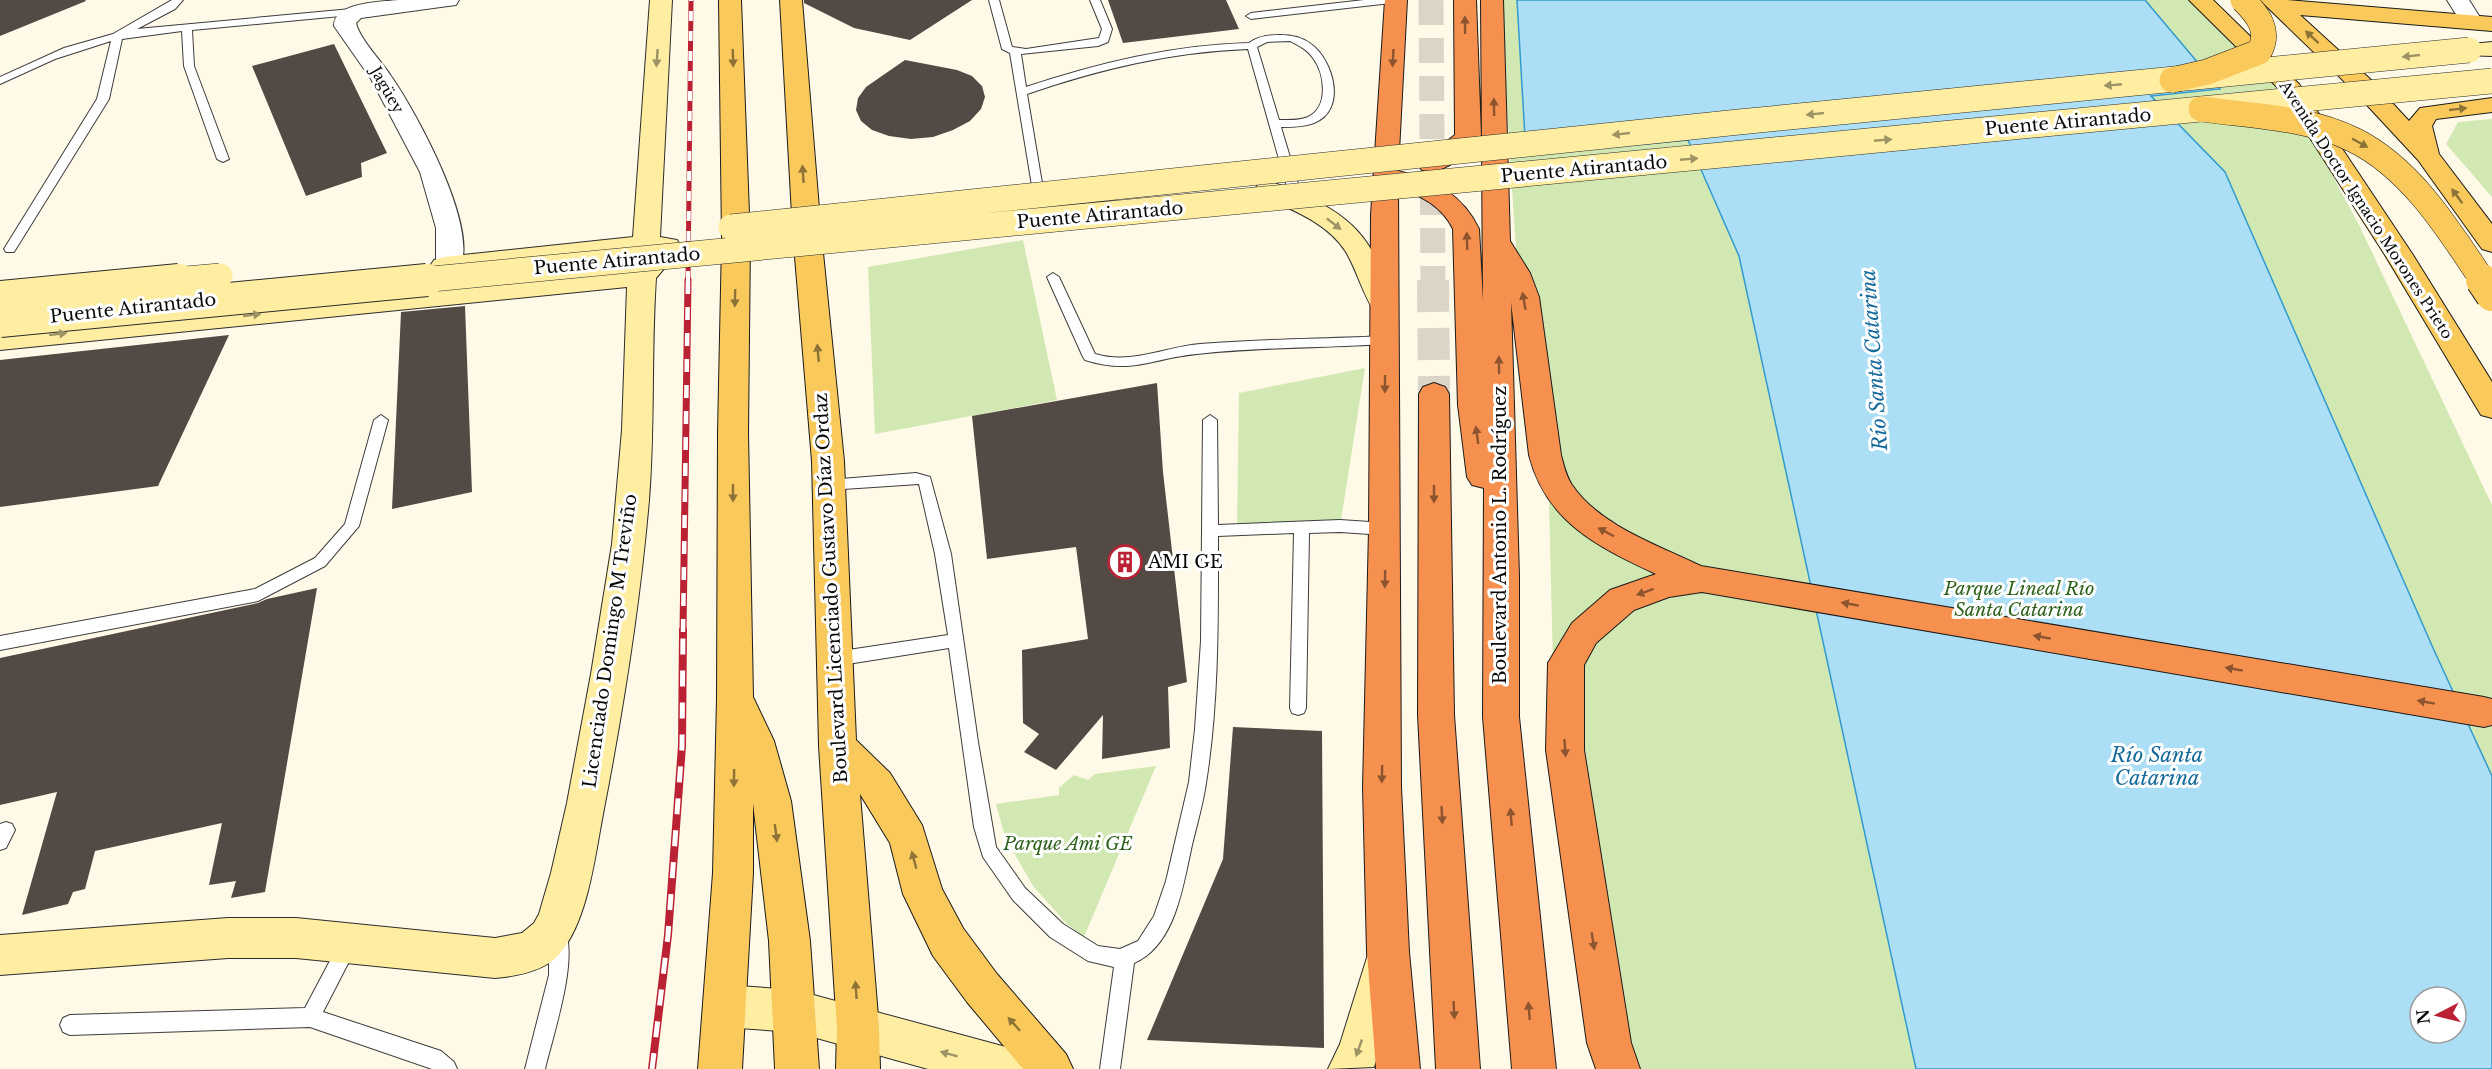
<svg xmlns="http://www.w3.org/2000/svg" width="2492" height="1069" font-family="'Libre Baskerville',serif">
<style>
.green{fill:#d2e8b2;fill-rule:evenodd}
.water{fill:#acdff6;stroke:#329ace;stroke-width:1.5;fill-rule:evenodd}
.building{fill:#534a46}
.lines{fill:none;stroke-linecap:round;stroke-linejoin:round}
.highway-tunnel-far1{stroke:#dad5c6;stroke-width:25;stroke-dasharray:25 13;stroke-linecap:butt}
.highway-tunnel{stroke:#dad5c6;stroke-width:32;stroke-dasharray:32 16;stroke-linecap:butt}
.lane-casing{stroke:#3d3d3d;stroke-width:2}
.street-casing{stroke:#3d3d3d;stroke-width:2}
.secondary-casing{stroke:#2c2c2c;stroke-width:2}
.primary-casing{stroke:#1b1b1b;stroke-width:2}
.highway-casing{stroke:#1b1b1b;stroke-width:2}
.lane{fill:#fff;fill-rule:evenodd}
.street{fill:#fff;fill-rule:evenodd}
.secondary{fill:#ffeea2;fill-rule:evenodd}
.primary{fill:#fac95c;fill-rule:evenodd}
.highway{fill:#f6904e;fill-rule:evenodd}
.rail-far2-casing{stroke:#ba2234;stroke-width:5}
.rail-far1-casing{stroke:#ba2234;stroke-width:7}
.rail-casing{stroke:#ba2234;stroke-width:8}
.rail-far2{stroke:#fff;stroke-width:4;stroke-dasharray:10;stroke-linecap:butt}
.rail-far1{stroke:#fff;stroke-width:4.5;stroke-dasharray:13;stroke-linecap:butt}
.rail{stroke:#fff;stroke-width:5;stroke-dasharray:16;stroke-linecap:butt}
.secondary-bridge-far1-casing{stroke:#2c2c2c;stroke-width:26;stroke-linecap:butt}
.secondary-bridge-casing{stroke:#2c2c2c;stroke-width:34;stroke-linecap:butt}
.primary-bridge-far1-casing{stroke:#1b1b1b;stroke-width:26;stroke-linecap:butt}
.primary-bridge-casing{stroke:#1b1b1b;stroke-width:34;stroke-linecap:butt}
.secondary-bridge-far1{stroke:#ffeea2;stroke-width:25}
.secondary-bridge{stroke:#ffeea2;stroke-width:32}
.primary-bridge-far1{stroke:#fac95c;stroke-width:25}
.primary-bridge{stroke:#fac95c;stroke-width:32}
.oneway{fill:#8c542f}
.oneway2{fill:#8e7337}
.oneway3{fill:#9d9365}
.labels{text-anchor:middle;stroke-width:6;stroke-linejoin:round;paint-order:stroke}
.far-street-label{font-size:15px;fill:#0a0a0a;stroke:#fff}
.street-label{font-size:18px;fill:#0a0a0a;stroke:#fff}
.poi-label{font-size:18px;fill:#0a0a0a;stroke:#fff;text-anchor:start}
.park-label{font-size:18px;font-style:italic;fill:#2e611b;stroke:#fff}
.water-label{font-size:20px;font-style:italic;fill:#14699b;stroke:#fff}
</style>
<rect width="100%" height="100%" fill="#fff9e7"/>
<path class="green" d="M1500 0H2188L2274 81 2299 113 2359 225 2492 505V1069H1605L1553 664 1549 501 1519 296ZM2420 997H2456V1033H2420Z
M2492 119V197L2446 144 2458 122Z
M1023 240 1057 400 875 434 868 267Z
M1365 368 1340 526 1237 528 1239 393Z
M1156 766 1084 937 1067 924 1033 886 1005 837 996 804 1059 795V788L1074 775 1088 780 1095 774Z"/>
<path class="water" d="M1517 0H2145L2220 89 2151 96 2225 172 2433 648 2492 776V1069H1916L1739 256 1688 140 1526 155ZM2420 997H2456V1033H2420Z"/>
<path class="building" d="M0 0H85L86 1 0 36Z
M804 0H972L910 40 854 28 804 3Z
M1108 0H1226L1239 29 1123 43Z
M334 44 387 153 361 163 362 177 306 196 252 66Z
M905 60 957 70 972 76 982 86 985 97 981 109 970 121 953 130 933 137 911 139 889 136 872 130 861 121 856 110 858 98 866 87Z
M465 306 472 492 392 509 401 312Z
M229 335 158 486 0 507V360Z
M1157 383 1163 472 1187 682 1168 687 1170 748 1102 759 1103 715 1056 770 1024 752 1039 734 1023 723 1022 650 1088 639 1076 547 987 559 972 416Z
M317 588 265 892 231 898 236 881 209 885 222 823 95 851 85 889 73 892 68 904 22 915 57 792 0 805V658L258 603 267 599Z
M1233 727 1322 731 1324 1048 1147 1040 1223 859Z"/>
<g class="lines">
<path class="highway-tunnel-far1" d="M1431 0 1433 281"/>
<path class="highway-tunnel" d="M1433 280 1434 394"/>
<defs>
<path id="lane" d="M172 0H183L175 9 137 29 362 8 367 11 362 14 192 30 194 66 229 159 223 162 217 159 184 66 182 31 122 39 109 99 14 252H6L4 249 97 99 111 41 55 59 0 84V77L64 48 113 34Z
M989 0H999L1012 47 1026 49 1099 38 1102 29 1090 0H1100L1112 29 1108 42 1098 46 1021 54 1026 87C1099 63 1172 45 1249 43 1258 36 1269 35 1280 35 1291 35 1302 37 1311 44 1334 61 1347 110 1314 123 1304 127 1292 127 1281 127L1298 184 1292 188 1286 184 1248 49C1171 52 1100 69 1027 94L1045 201 1039 205 1035 204 1010 53 1002 49ZM1290 41C1299 46 1307 49 1313 58 1325 74 1329 107 1308 117 1299 121 1288 120 1279 120L1257 47 1267 42Z
M1364 0H1396L1391 3 1251 19 1246 16 1251 13Z
M1053 273 1059 277 1095 354C1131 365 1164 347 1200 344 1261 339 1323 339 1385 336L1392 340 1385 344C1323 348 1259 347 1197 354 1153 358 1132 375 1085 360L1083 357 1047 277Z
M381 415 388 420 359 526 325 566 258 601 0 650V636L255 589 315 558 345 524 374 420Z
M1210 415 1217 420 1218 525 1340 520 1385 523 1390 525 1392 529 1390 533 1385 535 1340 532 1309 533 1306 708 1304 713 1298 715 1292 713 1290 708 1294 533 1218 536C1218 618 1219 702 1206 783 1203 804 1197 824 1192 845 1183 885 1176 945 1134 963L1120 1069H1100L1114 967 1088 961 1050 937 1013 900 983 857 974 827 949 648 835 666 829 664 827 659 829 654 835 652 948 635 935 554 919 484 828 490 821 485 828 480 916 473 930 477 951 554 978 742 996 847 1025 888 1063 924 1098 946 1120 949 1138 941 1154 916 1166 881 1189 782 1195 729 1201 641 1203 420Z
M6 822 12 824 15 830 6 848 0 850V824Z
M558 927 565 930C578 961 553 1035 545 1069H525L549 975V936L551 930Z
M348 937 355 940 357 946 323 1012 441 1051 454 1062 457 1069H432L310 1027 70 1035 63 1032 60 1025 63 1018 70 1015 305 1008 341 940Z"/>
<path id="street" d="M398 0H459L456 5 448 6 361 18 356 23C359 38 382 62 391 76 415 110 483 233 458 271L449 273 440 271 436 265V228L420 172 371 79 334 26C334 2 380 2 398 0Z
M2447 0H2469L2483 22 2480 27 2472 29 2464 27Z"/>
<path id="secondary" d="M650 0H672L660 237 677 240 681 246 677 252 658 254 665 257 669 263 656 278C651 352 655 426 649 500 640 605 623 711 603 814 595 856 588 919 561 952 547 971 517 976 495 978L296 958H228L0 975V935L228 918H296L495 938 522 933 534 923 539 914 551 873 567 803 591 674 612 544 622 430 627 287 0 350V330L629 269 631 254 444 275 434 272 430 266 434 260 444 257 633 237Z
M2492 42V56L2461 55 2457 50 2461 45Z
M1268 181C1282 185 1294 191 1307 197 1364 222 1374 251 1398 304L1394 311 1384 313 1374 311C1362 292 1357 271 1346 252 1327 222 1290 209 1259 195L1255 189 1259 183Z
M1384 945 1399 951 1405 965 1374 1067 1328 1069 1340 1044 1369 951Z
M724 985 795 990 1006 1047 1021 1054 1028 1069H928L795 1032 724 1027 709 1021 703 1006 709 991Z"/>
<path id="primary" d="M719 0H741L750 240 748 433 753 697 774 741 791 801 810 941 819 1069H775L769 941 753 803V873L742 1069H698L713 873 717 698 718 433 722 240Z
M780 0H802L821 233 844 461 856 740 890 773 922 825 942 889 963 928 997 974 1066 1054 1073 1069H1023L967 1002 933 956 903 894 890 843 860 794 879 1029 880 1069H836L837 1029 819 746 812 461 793 233Z
M2189 0H2213L2299 84 2413 255 2492 382V418L2481 415 2385 255 2278 88Z
M2260 0H2287L2492 17V31L2300 15 2370 79 2409 121 2420 108 2492 98V112L2436 119 2432 126 2439 154 2492 224V252L2482 249 2418 160 2352 89Z"/>
<path id="highway" d="M1385 0H1407L1398 171C1434 179 1463 195 1479 229L1483 301 1481 0H1503L1510 241 1530 273 1539 297 1561 455C1564 466 1566 476 1572 485 1600 526 1658 545 1701 566L2484 697 2492 699V725L2484 727 1702 592 1669 597 1634 610 1596 643 1584 665V750L1631 1043 1640 1069H1596L1587 1043 1546 750 1548 663 1572 623 1610 590 1656 574C1598 547 1546 522 1529 455L1511 302 1519 576V717L1556 1069H1512L1483 717 1484 488 1472 485 1467 477 1458 405 1453 229C1442 206 1421 196 1398 187L1401 787 1409 952 1420 1069H1376L1367 952 1363 787 1369 529 1371 215Z
M1454 0H1476L1481 135C1469 153 1445 176 1422 170L1418 165 1422 160 1455 135Z
M1434 383 1445 387 1449 394 1454 715 1480 1069H1436L1418 715 1419 394 1423 387Z"/>
</defs>
<use href="#lane" class="lane-casing"/>
<use href="#street" class="street-casing"/>
<use href="#secondary" class="secondary-casing"/>
<use href="#primary" class="primary-casing"/>
<use href="#highway" class="highway-casing"/>
<use href="#lane" class="lane"/>
<use href="#street" class="street"/>
<use href="#secondary" class="secondary"/>
<use href="#primary" class="primary"/>
<use href="#highway" class="highway"/>
<defs>
<path id="rail-far2" d="M688 281 691 0"/>
<path id="rail-far1" d="M683 632 688 280"/>
<path id="rail" d="M652 1069 668 935 682 746 683 630"/>
</defs>
<use href="#rail-far2" class="rail-far2-casing"/>
<use href="#rail-far1" class="rail-far1-casing"/>
<use href="#rail" class="rail-casing"/>
<use href="#rail-far2" class="rail-far2"/>
<use href="#rail-far1" class="rail-far1"/>
<use href="#rail" class="rail"/>
<defs>
<path id="secondary-bridge-far1" d="M731 227 1739 122 2469 50
M164 281 220 276
M411 281 2492 81"/>
<path id="secondary-bridge" d="M0 297 179 280
M0 321 427 280"/>
<path id="primary-bridge-far1" d="M2172 80 2207 72 2259 52C2271 31 2258 15 2243 0
M2201 109C2251 116 2308 117 2354 140 2411 168 2449 230 2483 281"/>
<path id="primary-bridge" d="M2482 280 2492 295"/>
</defs>
<use href="#secondary-bridge-far1" class="secondary-bridge-far1-casing"/>
<use href="#secondary-bridge" class="secondary-bridge-casing"/>
<use href="#primary-bridge-far1" class="primary-bridge-far1-casing"/>
<use href="#primary-bridge" class="primary-bridge-casing"/>
<use href="#secondary-bridge-far1" class="secondary-bridge-far1"/>
<use href="#secondary-bridge" class="secondary-bridge"/>
<use href="#primary-bridge-far1" class="primary-bridge-far1"/>
<use href="#primary-bridge" class="primary-bridge"/>
</g>
<defs><path id="oneway-solid" d="M-6-.8H1V-3.2L6.5 0L1 3.2V.8H-6Z" transform="scale(1.5)"/></defs>
<g class="oneway">
<use href="#oneway-solid" transform="translate(1465 25) rotate(-91)"/>
<use href="#oneway-solid" transform="translate(1393 58) rotate(93)"/>
<use href="#oneway-solid" transform="translate(1494 107) rotate(-91)"/>
<use href="#oneway-solid" transform="translate(1467 241) rotate(-92)"/>
<use href="#oneway-solid" transform="translate(1524 301) rotate(-100)"/>
<use href="#oneway-solid" transform="translate(1499 365) rotate(-91)"/>
<use href="#oneway-solid" transform="translate(1385 384) rotate(90)"/>
<use href="#oneway-solid" transform="translate(1477 435) rotate(-98)"/>
<use href="#oneway-solid" transform="translate(1434 494) rotate(90)"/>
<use href="#oneway-solid" transform="translate(1606 532) rotate(-152)"/>
<use href="#oneway-solid" transform="translate(1385 579) rotate(91)"/>
<use href="#oneway-solid" transform="translate(1645 592) rotate(160)"/>
<use href="#oneway-solid" transform="translate(1850 604) rotate(-170)"/>
<use href="#oneway-solid" transform="translate(2042 637) rotate(-170)"/>
<use href="#oneway-solid" transform="translate(2234 669) rotate(-170)"/>
<use href="#oneway-solid" transform="translate(2426 702) rotate(-170)"/>
<use href="#oneway-solid" transform="translate(1565 748) rotate(86)"/>
<use href="#oneway-solid" transform="translate(1382 774) rotate(91)"/>
<use href="#oneway-solid" transform="translate(1442 815) rotate(87)"/>
<use href="#oneway-solid" transform="translate(1511 817) rotate(-95)"/>
<use href="#oneway-solid" transform="translate(1593 941) rotate(81)"/>
<use href="#oneway-solid" transform="translate(1454 1010) rotate(87)"/>
<use href="#oneway-solid" transform="translate(1529 1011) rotate(-95)"/>
</g>
<g class="oneway2">
<use href="#oneway-solid" transform="translate(2312 37) rotate(-137)"/>
<use href="#oneway-solid" transform="translate(733 58) rotate(88)"/>
<use href="#oneway-solid" transform="translate(2458 109) rotate(-6)"/>
<use href="#oneway-solid" transform="translate(2360 143) rotate(29)"/>
<use href="#oneway-solid" transform="translate(803 174) rotate(-94)"/>
<use href="#oneway-solid" transform="translate(2457 196) rotate(-126)"/>
<use href="#oneway-solid" transform="translate(735 298) rotate(91)"/>
<use href="#oneway-solid" transform="translate(818 353) rotate(-95)"/>
<use href="#oneway-solid" transform="translate(733 493) rotate(90)"/>
<use href="#oneway-solid" transform="translate(734 778) rotate(91)"/>
<use href="#oneway-solid" transform="translate(776 833) rotate(82)"/>
<use href="#oneway-solid" transform="translate(914 860) rotate(-105)"/>
<use href="#oneway-solid" transform="translate(856 990) rotate(-94)"/>
<use href="#oneway-solid" transform="translate(1014 1024) rotate(-132)"/>
</g>
<g class="oneway3">
<use href="#oneway-solid" transform="translate(2411 56) rotate(174)"/>
<use href="#oneway-solid" transform="translate(657 58) rotate(94)"/>
<use href="#oneway-solid" transform="translate(2113 85) rotate(175)"/>
<use href="#oneway-solid" transform="translate(1815 114) rotate(174)"/>
<use href="#oneway-solid" transform="translate(1621 134) rotate(174)"/>
<use href="#oneway-solid" transform="translate(1883 140) rotate(-5)"/>
<use href="#oneway-solid" transform="translate(1689 159) rotate(-5)"/>
<use href="#oneway-solid" transform="translate(1334 224) rotate(38)"/>
<use href="#oneway-solid" transform="translate(252 315) rotate(-6)"/>
<use href="#oneway-solid" transform="translate(58 334) rotate(-6)"/>
<use href="#oneway-solid" transform="translate(1359 1048) rotate(109)"/>
<use href="#oneway-solid" transform="translate(949 1054) rotate(-165)"/>
</g>
<defs>
<symbol id="building-ring" viewBox="-11 -11 22 22"><circle r="9.5" fill="#fff" stroke="#ba2234" stroke-width="1.5"/><path d="M-4-6H4V6H1V3H-1V6H-4ZM-2.5-4.3h1.7v1.8h-1.7ZM.8-4.3h1.7v1.8H.8ZM-2.5-1h1.7V.8h-1.7ZM.8-1h1.7V.8H.8Z" fill="#ba2234"/></symbol>
</defs>
<g fill-rule="evenodd">
<use href="#building-ring" x="1106" y="543" width="38" height="38"/>
</g>
<g class="labels">
<g class="far-street-label">
<text transform="translate(387 90) rotate(60)" y="5">Jagüey</text>
<text transform="translate(2366 210) rotate(57)" y="5">Avenida Doctor Ignacio Morones Prieto</text>
</g>
<g class="street-label">
<text transform="translate(2068 122) rotate(-5)" y="6">Puente Atirantado</text>
<text transform="translate(1584 169) rotate(-5)" y="6">Puente Atirantado</text>
<text transform="translate(1100 215) rotate(-5)" y="6">Puente Atirantado</text>
<text transform="translate(617 261) rotate(-5)" y="6">Puente Atirantado</text>
<text transform="translate(133 308) rotate(-6)" y="6">Puente Atirantado</text>
<text transform="translate(1500 535) rotate(-90)" y="6">Boulevard Antonio L. Rodríguez</text>
<text transform="translate(831 588) rotate(-93)" y="6">Boulevard Licenciado Gustavo Díaz Ordaz</text>
<text transform="translate(610 641) rotate(-82)" y="6">Licenciado Domingo M Treviño</text>
</g>
<g class="poi-label">
<text x="1148" y="568">AMI GE</text>
</g>
<g class="park-label">
<text x="2019" y="595">Parque Lineal Río<tspan x="2019" dy="21">Santa Catarina</tspan></text>
<text x="1068" y="850">Parque Ami GE</text>
</g>
<g class="water-label">
<text transform="translate(1874 360) rotate(-94)" y="7">Río Santa Catarina</text>
<text x="2157" y="762">Río Santa<tspan x="2157" dy="23">Catarina</tspan></text>
</g>
</g>
<g transform="translate(2438 1015) rotate(263)"><circle r="28" fill="#ffffff" stroke="#9d9d9d" stroke-width="1.5"/>
<path d="M0-4.5L10 22L0 15L-10 22Z" fill="#ba2234"/>
<text y="-9" font-size="16" font-weight="bold" text-anchor="middle" fill="#0a0a0a">N</text>
</g>
</svg>
